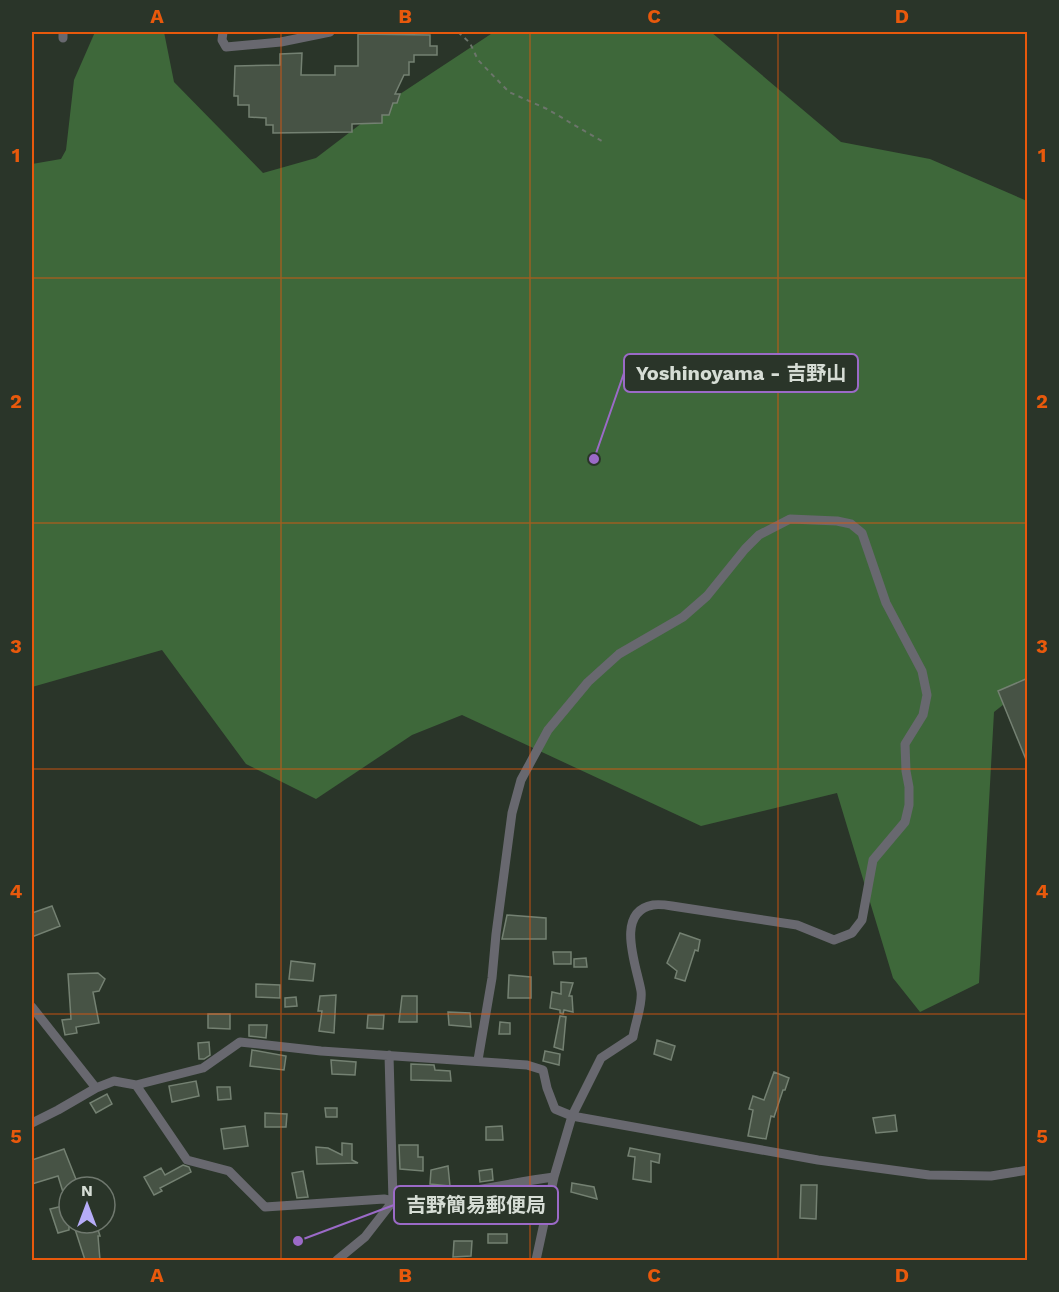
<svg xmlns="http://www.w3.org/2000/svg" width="1059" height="1292" font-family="'Work Sans','Noto Sans JP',sans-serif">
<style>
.green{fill:#3e683a}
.building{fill:#475345;stroke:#748172;stroke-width:1.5}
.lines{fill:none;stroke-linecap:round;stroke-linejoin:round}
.path{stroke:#6c756b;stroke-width:2;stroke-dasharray:4.5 4.5;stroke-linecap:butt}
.street{stroke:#68686f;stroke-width:9}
.grid{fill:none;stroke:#e8590c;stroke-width:1.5;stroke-opacity:0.55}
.leader{fill:none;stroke:#9b6ac7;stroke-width:2}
.callout-dot{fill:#9b6ac7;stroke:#2a3529;stroke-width:2}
.callout{fill:#2a3529;stroke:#9b6ac7;stroke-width:2}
.callout-label{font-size:20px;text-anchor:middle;font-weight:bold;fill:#d6ddd5}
.neatline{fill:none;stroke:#e8590c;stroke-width:2}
.grid-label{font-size:20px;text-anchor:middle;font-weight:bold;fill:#e8590c}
</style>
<rect width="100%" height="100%" fill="#2a3529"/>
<path class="green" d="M95 32H164L174 82 263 173 316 158 400 94 494 32H711L841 142 930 159 1027 201V686L994 712 979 983 920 1012 893 978 837 793 701 826 462 715 412 735 316 799 246 764 162 650 32 687V164L61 159 66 150 74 80Z"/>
<path class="building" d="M358 34 430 35V46H437V55H414V62H409V75H404L395 94H400L397 103H393L389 115H382V123L352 124V132L273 133V125H266V118L249 117V105H238V96H234L235 66 280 65V54L302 53 301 75H335V66H358Z
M1028 678V762H1027L998 691Z
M52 906 60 926 32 937V913Z
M507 915 546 918V939H502Z
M680 933 700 940 698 951 695 950 685 981 675 978 677 971 667 963Z
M553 952H571V964H554Z
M586 958 587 967H574V959Z
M291 961 315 964 313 981 289 979Z
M98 973 105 979 99 991 93 992 99 1023 76 1027 77 1033 65 1035 62 1020 71 1019 68 974Z
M509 975 531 977V998H508Z
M561 982 573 983 569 996H572L573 1012 564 1010 563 1014 560 1013V1010L550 1008 552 992 561 994Z
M256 984 280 985V998L256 997Z
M336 995 334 1033 319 1031 322 1011H318L320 996Z
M402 996H417V1022H399Z
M296 997 297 1006 285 1007V998Z
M448 1012 470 1013 471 1027 449 1025Z
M208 1014H230V1029L208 1028Z
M368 1015H384L383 1029 367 1028Z
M560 1016 566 1017 563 1050 554 1047Z
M500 1022 510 1023V1034H499Z
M249 1025H267L266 1038 249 1036Z
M657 1040 675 1046 671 1060 654 1054Z
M209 1042 210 1055 204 1059H199L198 1043Z
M252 1050 286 1056 284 1070 250 1066Z
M545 1051 560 1054 559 1065 543 1061Z
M331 1060 356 1062 355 1075 332 1074Z
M411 1064 434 1065 435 1070 450 1071 451 1081 411 1080Z
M774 1072 789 1078 785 1090H783L774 1117 771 1116 766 1139 748 1136 753 1110 749 1109 753 1096 764 1100Z
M196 1081 199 1096 172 1102 169 1086Z
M217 1087H230L231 1099 218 1100Z
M107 1094 112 1104 96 1113 90 1103Z
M325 1108H337V1117H326Z
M265 1113 287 1114 286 1127H265Z
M895 1115 897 1131 876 1133 873 1118Z
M245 1126 248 1146 224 1149 221 1129Z
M502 1126 503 1140H486V1127Z
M342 1143 352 1144V1160L358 1163 317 1164 316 1147 328 1148 342 1155Z
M399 1145H418V1157H423V1171L400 1169Z
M630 1148 660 1154 659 1163 651 1161V1182L633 1179 635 1157 628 1156Z
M64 1149 79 1187H69V1230L58 1233 50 1209 67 1205 58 1176 32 1184V1160Z
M183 1165 189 1167 191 1172 160 1188 162 1191 154 1195 144 1177 161 1168 165 1175Z
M448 1166 450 1186 430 1184 431 1170Z
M492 1169 493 1180 480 1182 479 1171Z
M303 1171 308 1197 297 1198 292 1173Z
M572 1183 594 1187 597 1199 571 1192Z
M801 1185H817L816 1219 800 1218Z
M73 1223H91L92 1227 97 1226 100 1236H98L100 1260H85Z
M488 1234H507V1243H488Z
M454 1241H472L471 1256 453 1257Z"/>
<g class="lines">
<path class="path" d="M458 32 470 43 478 60 509 92 547 109 605 143"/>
<path class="street" d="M63 32V38
M223 32 222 40 226 47 281 42 330 32
M32 1007 96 1088
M389 1055 393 1201C447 1198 500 1184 554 1177
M478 1060 492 978 496 934 512 813 521 780 548 730 588 682 619 654 683 617 707 596 745 549 759 535 790 519 837 521 851 524 862 533 886 603 922 671 927 695 923 715 905 744 906 771 909 787V805L905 822 873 860 862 920 852 933 834 940 797 925 672 906C666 905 659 904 653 905 614 912 637 967 641 991 643 1004 635 1023 633 1037L601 1058 572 1116 554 1177 536 1260
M136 1085 187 1160 229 1171 265 1207 384 1199 393 1201 365 1237 337 1260
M32 1123 58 1110 96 1088 114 1081 136 1085 203 1068 240 1042 321 1051 527 1065 543 1070 547 1088 555 1109 572 1116 818 1160 929 1175 991 1176 1028 1170"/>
</g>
<path class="grid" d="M281 32V1260M530 32V1260M778 32V1260M32 278H1028M32 523H1028M32 769H1028M32 1014H1028"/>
<path class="leader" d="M594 459L624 373M298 1241L394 1205"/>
<g class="callout-dot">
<circle cx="594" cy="459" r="6"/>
<circle cx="298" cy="1241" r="6"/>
</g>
<g class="callout">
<rect x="624" y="354" width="234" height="38" rx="6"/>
<rect x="394" y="1186" width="164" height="38" rx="6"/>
</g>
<g class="callout-label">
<text x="741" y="380">Yoshinoyama - 吉野山</text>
<text x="476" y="1212">吉野簡易郵便局</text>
</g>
<rect width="1059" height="1292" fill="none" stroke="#2a3529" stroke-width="66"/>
<g transform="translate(87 1205)"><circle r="28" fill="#2a3529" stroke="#6f786e" stroke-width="1.5"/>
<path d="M0-4.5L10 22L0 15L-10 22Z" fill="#b6acf8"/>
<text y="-9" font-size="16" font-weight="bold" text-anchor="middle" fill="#d6ddd5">N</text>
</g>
<rect x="33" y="33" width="993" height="1226" class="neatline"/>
<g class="grid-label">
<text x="157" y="23">A</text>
<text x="405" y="23">B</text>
<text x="654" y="23">C</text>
<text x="902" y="23">D</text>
<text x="16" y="162">1</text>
<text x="1042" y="162">1</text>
<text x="16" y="408">2</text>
<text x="1042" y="408">2</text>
<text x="16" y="653">3</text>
<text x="1042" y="653">3</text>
<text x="16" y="898">4</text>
<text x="1042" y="898">4</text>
<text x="16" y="1143">5</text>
<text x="1042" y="1143">5</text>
<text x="157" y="1282">A</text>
<text x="405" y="1282">B</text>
<text x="654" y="1282">C</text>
<text x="902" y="1282">D</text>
</g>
</svg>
